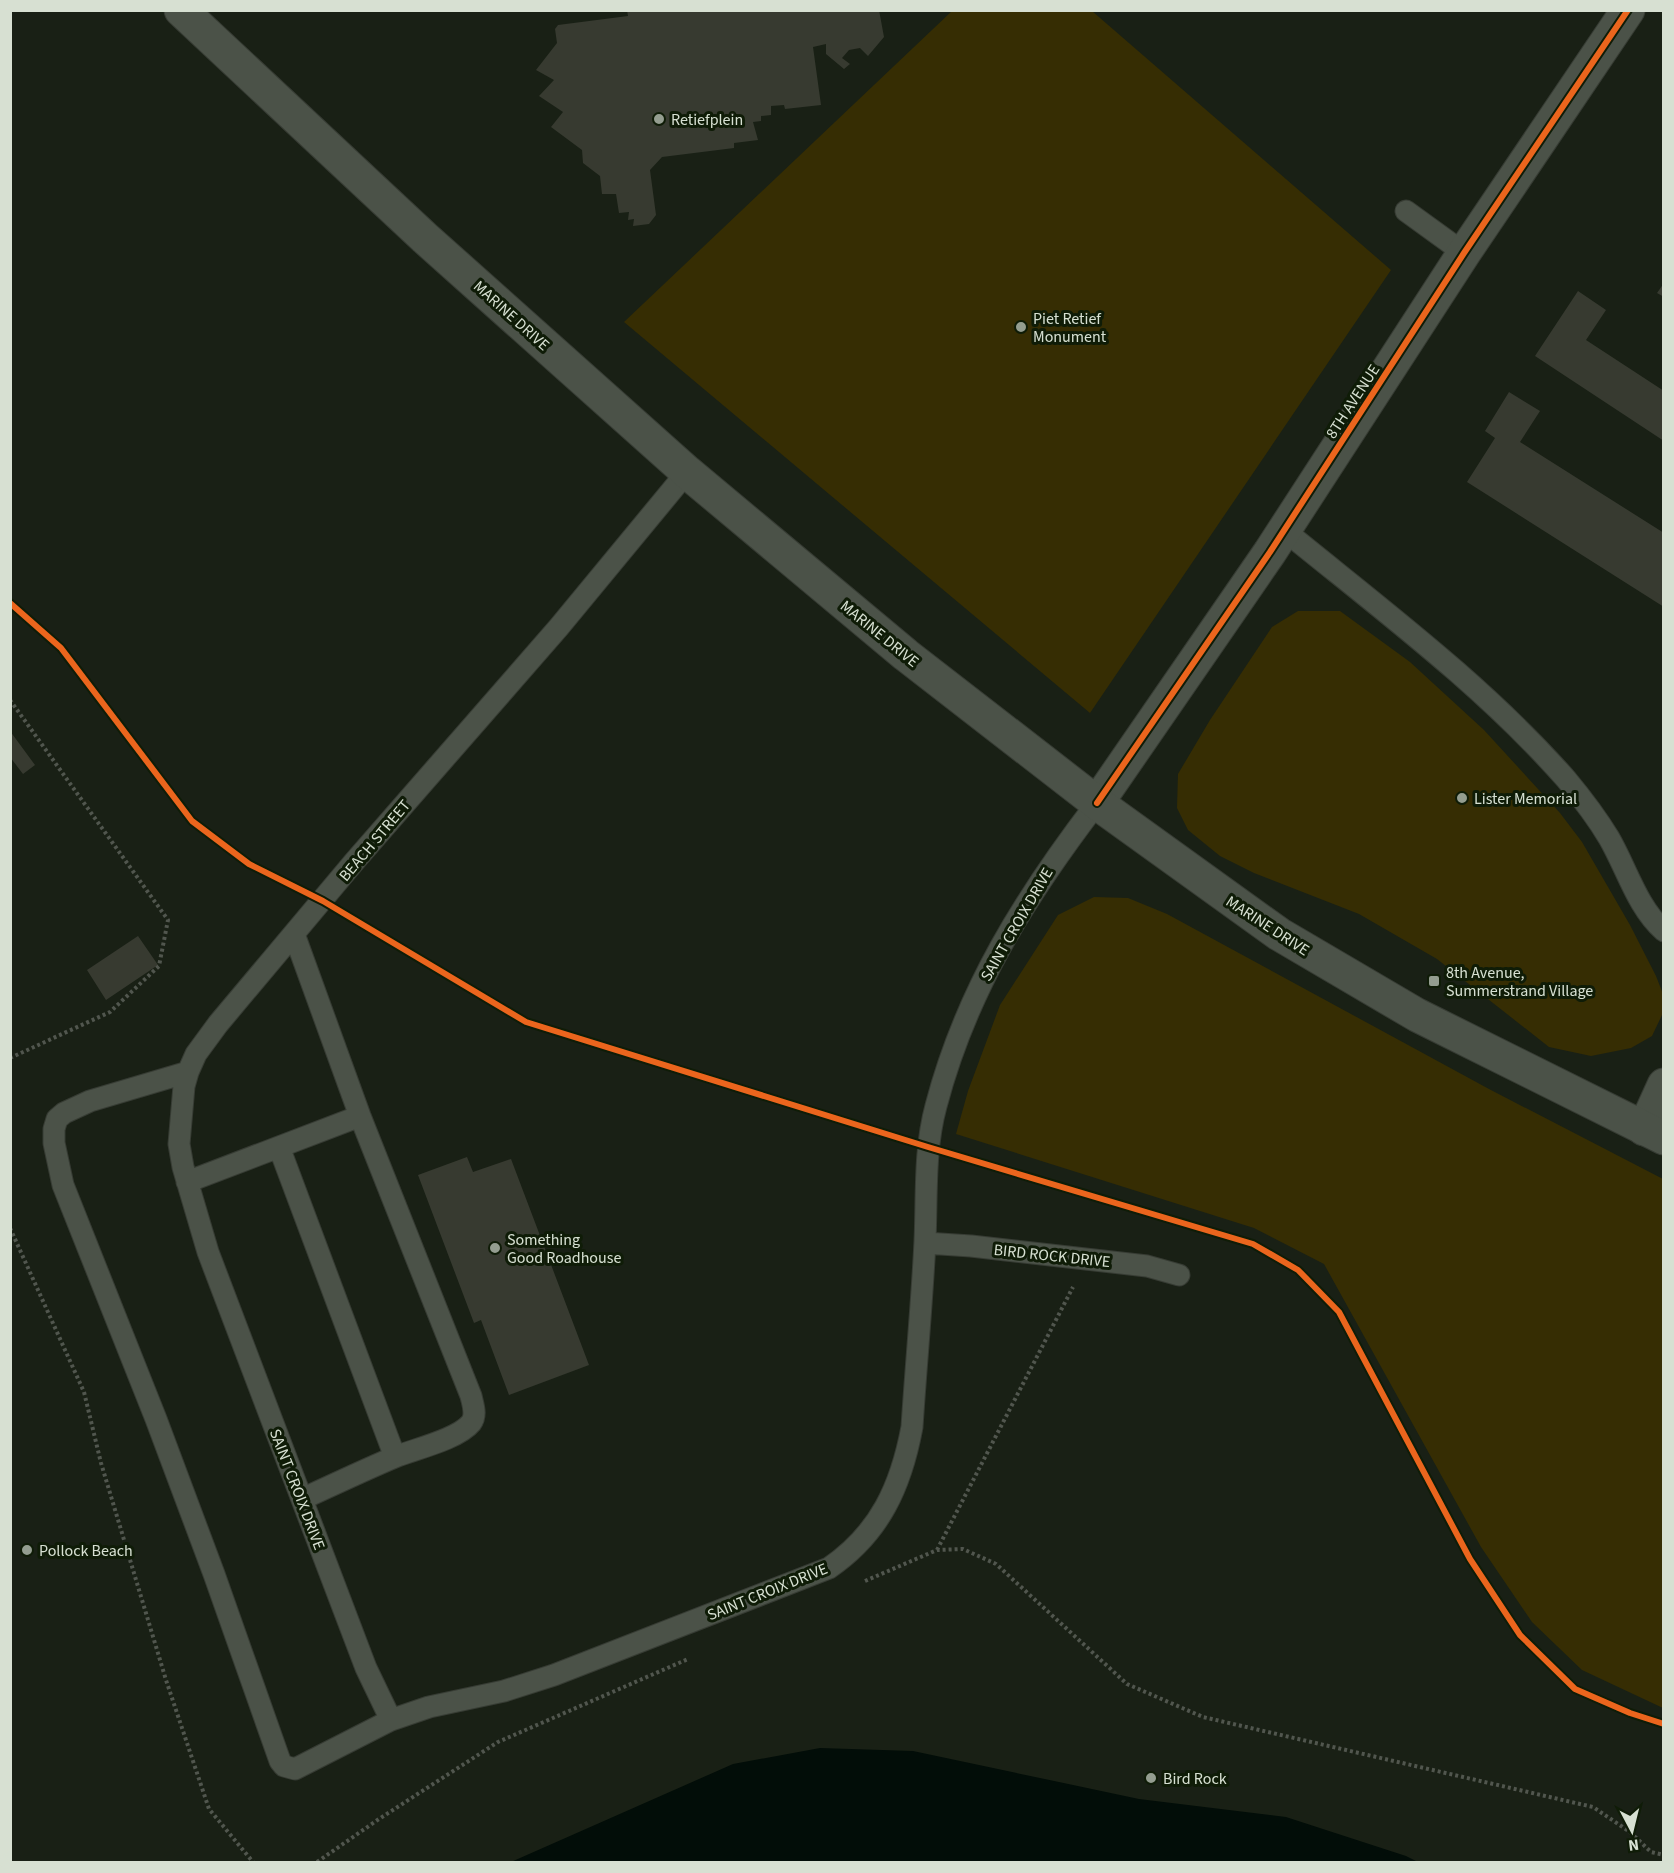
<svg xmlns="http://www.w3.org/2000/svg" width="1674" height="1873" font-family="'Source Sans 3',sans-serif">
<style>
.green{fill:#362d03}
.water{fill:#020d08}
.building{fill:#373a30}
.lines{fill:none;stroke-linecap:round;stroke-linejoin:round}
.service-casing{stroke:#373c34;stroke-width:23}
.minor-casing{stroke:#373c34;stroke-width:35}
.secondary-casing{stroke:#373c34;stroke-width:35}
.path{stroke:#51564e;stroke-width:4;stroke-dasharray:3 3;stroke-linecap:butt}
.service{stroke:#4b5248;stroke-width:21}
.minor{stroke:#4b5248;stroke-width:33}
.secondary{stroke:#4b5248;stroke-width:33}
.cycleway-casing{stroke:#0f1c07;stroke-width:10}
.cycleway{stroke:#eb651d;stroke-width:6}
.poi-dot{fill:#949d90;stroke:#0f1c07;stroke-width:2}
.labels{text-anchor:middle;stroke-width:6;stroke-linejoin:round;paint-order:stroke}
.poi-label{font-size:16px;fill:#d7e0d2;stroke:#0f1c07;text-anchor:start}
.street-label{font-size:16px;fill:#d7e0d2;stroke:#0f1c07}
</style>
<rect width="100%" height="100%" fill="#192015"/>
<path class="green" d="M952 11H1092L1391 270 1090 713 624 322Z
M1298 611H1340L1410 662 1484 730 1560 813 1582 842 1630 925 1656 976 1663 994 1662 1015 1652 1036 1631 1048 1591 1056 1549 1047 1437 959 1359 914 1254 873 1220 856 1188 830 1177 808 1178 774 1210 720 1272 627Z
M1094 897 1128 898 1167 914 1489 1089 1663 1179V1708L1582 1670 1532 1622 1481 1547 1324 1264 1254 1228 956 1134 968 1091 1000 1005 1058 915Z"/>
<path class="water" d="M820 1748 913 1751 1139 1799 1286 1817 1406 1856 1418 1862H511L733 1764Z"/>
<path class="building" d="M627 10H879L884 37 868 56 860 48 849 50 842 58 850 64 844 69 826 54V44L813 47 821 105 785 109 784 105 771 106V115L761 116V121L753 122 758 140 734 143V148L662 157 650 170 656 215 649 224 633 226 634 219 628 220 629 212 619 213 616 194H602L600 176 583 163 582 150 551 127 563 112 539 96 554 80 536 70 557 43 555 29 558 25 628 16Z
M1664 283V297L1657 293Z
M1578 291 1606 310 1586 340 1664 391V441L1535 356Z
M1509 392 1540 411 1520 442 1664 533V607L1467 482 1495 438 1485 431Z
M10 731 35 765 23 774 10 757Z
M138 936 158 965 106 1000 87 970Z
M467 1157 473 1172 511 1159 589 1365 509 1395 481 1320 474 1323 418 1175Z"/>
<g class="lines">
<defs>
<path id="service" d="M1406 211 1464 253
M687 472 559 627 354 862 218 1024 196 1054 188 1072 184 1086 179 1144 183 1167 208 1252 366 1668 391 1720 429 1707 504 1691 554 1675 829 1568C880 1533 901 1486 912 1427 916 1365 922 1303 925 1241 927 1197 924 1150 936 1106 966 991 1025 897 1097 803
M1284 530C1382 610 1483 685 1566 779 1581 797 1597 818 1609 838 1627 869 1637 907 1664 931
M294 934 360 1116 471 1396C473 1405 477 1415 471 1423 458 1439 415 1449 395 1457 364 1470 333 1485 302 1499
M188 1072 90 1101 64 1113 57 1119 54 1129V1143L63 1185 156 1419 214 1574 280 1761 284 1766 295 1769 391 1720
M279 1147 395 1457
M187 1182 360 1116
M925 1243 971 1246 1147 1266 1179 1275"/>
<path id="minor" d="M1097 803 1270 552 1464 253 1628 10
M1644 1129 1664 1085"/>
<path id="secondary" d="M181 10 425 238 687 472 906 655 1097 803 1279 934 1417 1015 1664 1138"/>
</defs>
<use href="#service" class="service-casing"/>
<use href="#minor" class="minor-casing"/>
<use href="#secondary" class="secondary-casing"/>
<path class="path" d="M10 700 168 920 159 966 110 1012 10 1058
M10 1228 84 1392 101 1463 166 1680 209 1809 253 1862
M937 1550 1073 1287
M865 1581 937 1550 963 1549 996 1564 1127 1684 1203 1717 1593 1807 1630 1832 1651 1852 1664 1855
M317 1862 379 1819 498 1742 688 1659"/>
<use href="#service" class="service"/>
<use href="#minor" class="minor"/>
<use href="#secondary" class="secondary"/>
<defs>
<path id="cycleway" d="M10 603 61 648 192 821 249 864 323 901 526 1022 928 1147 1253 1244 1298 1270 1339 1312 1470 1559 1520 1635 1575 1689 1630 1713 1664 1724
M1097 803 1270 552 1464 253 1628 10"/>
</defs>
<use href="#cycleway" class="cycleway-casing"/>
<use href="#cycleway" class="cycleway"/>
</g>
<g class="poi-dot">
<circle cx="659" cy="119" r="6"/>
<circle cx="1021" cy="327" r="6"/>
<circle cx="1462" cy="798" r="6"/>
<rect x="1428" y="975" width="12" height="12" rx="3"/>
<circle cx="495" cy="1248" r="6"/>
<circle cx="27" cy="1550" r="6"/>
<circle cx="1151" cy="1778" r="6"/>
</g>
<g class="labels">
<g class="poi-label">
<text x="671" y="125">Retiefplein</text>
<text x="1033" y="324">Piet Retief<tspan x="1033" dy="18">Monument</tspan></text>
<text x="1474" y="804">Lister Memorial</text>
<text x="1446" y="978">8th Avenue,<tspan x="1446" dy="18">Summerstrand Village</tspan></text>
<text x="507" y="1245">Something<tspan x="507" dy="18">Good Roadhouse</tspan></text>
<text x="39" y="1556">Pollock Beach</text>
<text x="1163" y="1784">Bird Rock</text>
</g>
<g class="street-label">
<text transform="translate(512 315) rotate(42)" y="6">MARINE DRIVE</text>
<text transform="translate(1352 401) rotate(-57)" y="6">8TH AVENUE</text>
<text transform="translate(880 633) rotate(39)" y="6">MARINE DRIVE</text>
<text transform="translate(374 840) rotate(-50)" y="6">BEACH STREET</text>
<text transform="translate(1016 924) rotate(-60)" y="6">SAINT CROIX DRIVE</text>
<text transform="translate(1268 925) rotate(33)" y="6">MARINE DRIVE</text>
<text transform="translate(1052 1255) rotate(6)" y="6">BIRD ROCK DRIVE</text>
<text transform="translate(298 1489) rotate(69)" y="6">SAINT CROIX DRIVE</text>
<text transform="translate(767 1591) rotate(-22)" y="6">SAINT CROIX DRIVE</text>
</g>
</g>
<rect width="1674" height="1873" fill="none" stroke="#d7e0d2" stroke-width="24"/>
<g transform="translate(1632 1831) rotate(173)" stroke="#0f1c07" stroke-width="4.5" paint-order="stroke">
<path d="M0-4.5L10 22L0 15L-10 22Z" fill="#d7e0d2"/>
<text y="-9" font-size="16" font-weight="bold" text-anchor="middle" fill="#d7e0d2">N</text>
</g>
</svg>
